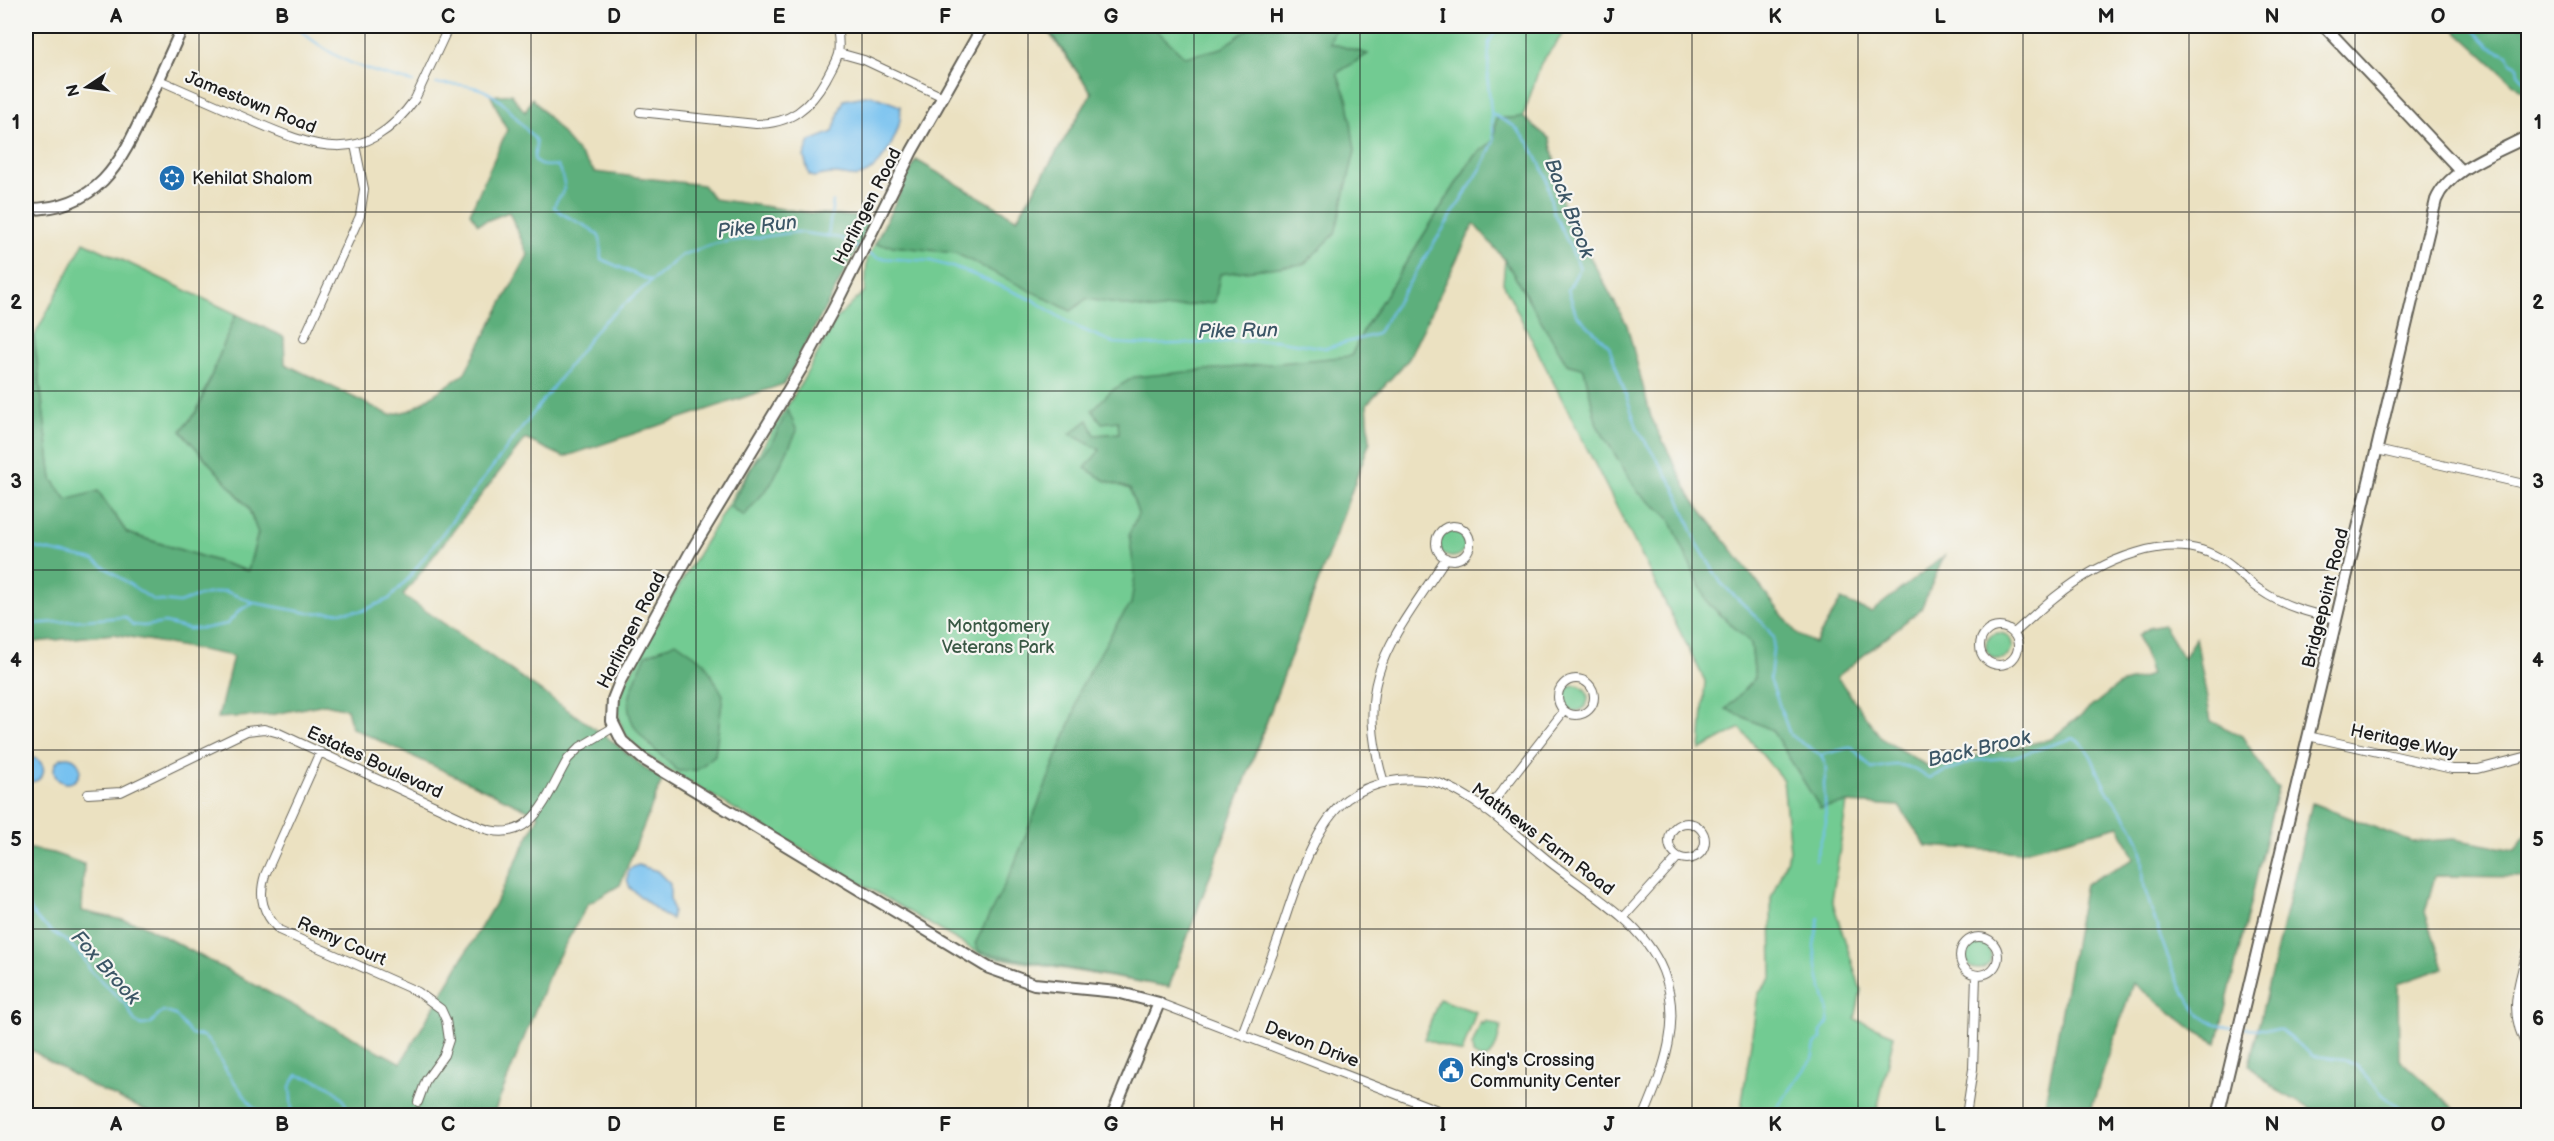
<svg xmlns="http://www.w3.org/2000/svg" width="2554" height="1141" font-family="'Balsamiq Sans',sans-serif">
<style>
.green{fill:#72cb92;stroke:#477457;stroke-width:1.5}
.forest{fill:#5daf7c;stroke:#3c664c;stroke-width:1.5}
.water{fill:#76c1f0;stroke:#496e86;stroke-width:1.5}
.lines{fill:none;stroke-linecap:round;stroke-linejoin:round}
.stream{stroke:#76c1f0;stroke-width:2}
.street-casing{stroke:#646156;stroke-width:10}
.secondary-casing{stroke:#646156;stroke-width:14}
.street{stroke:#fff;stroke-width:8}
.secondary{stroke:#fff;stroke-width:10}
.grid{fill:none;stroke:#1c1c1c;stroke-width:1.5;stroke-opacity:0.55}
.labels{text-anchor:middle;stroke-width:4.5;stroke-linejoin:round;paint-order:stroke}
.street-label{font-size:18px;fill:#1c1c1c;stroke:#f6f6f2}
.poi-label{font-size:18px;fill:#1c1c1c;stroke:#f6f6f2;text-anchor:start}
.park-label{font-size:18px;fill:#3a5945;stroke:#f6f6f2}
.water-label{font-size:20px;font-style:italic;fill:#3c5666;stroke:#f6f6f2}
.neatline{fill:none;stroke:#1c1c1c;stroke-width:2}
.grid-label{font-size:20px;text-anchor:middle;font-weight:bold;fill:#1c1c1c}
</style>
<rect width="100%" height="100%" fill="#f6f6f2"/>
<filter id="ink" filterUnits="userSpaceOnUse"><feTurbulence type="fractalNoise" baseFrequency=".0167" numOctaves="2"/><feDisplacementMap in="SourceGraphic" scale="12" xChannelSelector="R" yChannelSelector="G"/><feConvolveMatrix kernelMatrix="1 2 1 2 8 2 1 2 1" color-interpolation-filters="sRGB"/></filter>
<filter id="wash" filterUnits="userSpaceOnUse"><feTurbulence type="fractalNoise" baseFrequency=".008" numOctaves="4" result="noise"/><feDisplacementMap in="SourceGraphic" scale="24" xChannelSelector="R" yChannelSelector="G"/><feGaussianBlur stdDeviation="1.35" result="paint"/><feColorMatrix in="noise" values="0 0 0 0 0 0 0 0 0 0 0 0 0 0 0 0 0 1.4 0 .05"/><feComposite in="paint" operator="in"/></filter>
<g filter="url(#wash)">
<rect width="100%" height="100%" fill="#ebe1c1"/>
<path class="green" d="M1044 26H1569L1541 63 1523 117 1496 119 1494 141 1473 157 1364 329 1351 356 1370 441 1169 987 982 955 657 763 636 746 624 733 619 719 618 705 624 685 669 602 803 380 837 318 865 291 867 260 916 160 1017 219 1092 93Z
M84 242 236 314 197 411 181 431 248 507 258 533 248 571 127 533 98 491 68 501 52 479 34 337Z
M1505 260 1567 363 1584 368 1597 425 1638 492 1669 517 1707 602 1751 643 1755 678 1727 709 1772 730 1820 807 1847 803 1832 900 1861 990 1855 1019 1894 1035 1876 1115H1740L1758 994 1772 977 1771 898 1790 851 1783 780 1740 728 1700 750 1705 681 1503 283Z
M1439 544a13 13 0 1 1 26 0a13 13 0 1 1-26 0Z
M1986 646a13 13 0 1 1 26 0a13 13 0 1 1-26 0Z
M1562 698a13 13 0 1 1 26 0a13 13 0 1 1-26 0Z
M1965 956a13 13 0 1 1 26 0a13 13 0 1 1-26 0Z
M1439 999 1476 1012 1462 1053 1424 1039Z
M1486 1021 1501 1026C1498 1042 1493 1069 1473 1054L1472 1046 1481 1022 1484 1024Z"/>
<path class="forest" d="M1046 26H1152L1185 57 1222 48 1252 26H1336L1330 43 1368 54 1337 73 1348 101 1355 151 1335 234 1304 264 1220 274 1215 302 1153 310 1086 299 1071 311 955 253 875 244 916 160 1017 219 1092 93Z
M2451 26H2528V97Z
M511 94 525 112 532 98 595 172 703 185 714 199 812 213 874 218 784 384 564 457 525 439 403 595 611 740 649 771 663 778 620 885 588 904 552 968 493 1115H155L92 1086 26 1047V848L53 853 84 864 82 911 141 924 401 1063 498 898 539 815 352 728 347 709 325 704 270 715 218 718 233 656 114 634 26 643V337H34L52 479 67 500 98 491 127 533 248 571 258 533 248 507 181 431 197 411 236 314 284 337 285 364 390 415 411 410 464 374 528 255 509 212 478 224 470 213 507 130 491 96Z
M1523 117 1550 139 1564 209 1627 325 1651 417 1691 497 1798 635 1815 643 1841 600 1871 612 1944 556 1921 609 1837 677 1882 739 1929 767 2051 739 2120 684 2151 675 2138 635 2149 628 2163 625 2183 658 2196 637 2211 721 2242 736 2274 785 2278 787 2217 1043 2195 1031 2133 983 2091 1109 2092 1115H2043L2085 884 2134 859 2119 826 2020 852 1926 846 1899 806 1847 803 1820 808 1772 730 1726 709 1755 678 1751 643 1707 602 1669 517 1638 492 1597 425 1584 369 1567 364 1505 260 1474 224 1408 360 1367 404 1370 441 1169 987 980 952 975 944 1012 870 1075 711 1078 692 1118 622 1131 604 1135 576 1129 534 1138 514 1130 489 1104 480 1085 468 1100 450 1070 434 1088 420 1095 435 1119 433 1118 421 1102 423 1092 410 1111 391 1134 377 1351 356 1364 329 1473 157 1494 140 1496 119Z
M788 410 797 431 771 484 744 516 730 507 754 463 771 444Z
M676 642 704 662 723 695 715 755 697 770 678 771C659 752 624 730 629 700 632 685 640 669 646 655Z
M2312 803 2412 842 2453 839 2515 850 2528 832V882L2520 877 2435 876 2425 912 2444 968 2398 984 2399 1059 2461 1115H2322L2276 1090 2249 1065Z"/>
<path class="water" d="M871 95 900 106C905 127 882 170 860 176 851 178 841 173 832 174 826 174 819 176 813 177L809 175 804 156 810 141 833 132 840 109 844 100Z
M27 757C52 758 46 787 26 781Z
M54 770a13 13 0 1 1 26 0a13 13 0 1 1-26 0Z
M638 865 657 871 670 884V899L673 911 671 919 663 915 630 888 627 879 629 869Z"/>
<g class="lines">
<path class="stream" d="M295 26C333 60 365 71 413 82
M2469 26 2490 47 2508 55 2511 63 2517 66 2518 73 2528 85
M436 84C482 83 495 91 523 126 537 143 538 135 534 158 540 170 547 164 558 166 561 174 568 186 562 194 558 200 556 199 554 207 565 220 596 226 600 239 602 245 600 253 601 259L651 281
M1492 114 1514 126 1530 144 1546 176 1553 211 1580 268 1568 290 1576 314 1609 346 1638 430 1675 488 1697 543 1721 583 1762 622 1774 638 1770 679 1790 735 1821 755 1852 747 1872 769C1899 762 1905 763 1929 778L1972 761 2013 757 2073 738C2094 749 2096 773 2108 792 2120 810 2136 826 2141 848 2144 862 2142 876 2145 890 2157 924 2178 1006 2211 1022 2218 1025 2227 1026 2234 1027
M828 236 833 201
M865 251 878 258 931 261 962 270 1033 300 1072 325 1114 343 1149 345 1274 340 1326 348 1377 334 1482 167 1494 141 1488 82 1489 42 1499 26
M26 546 94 560 153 600 179 603 202 595 225 591 255 603 309 613 362 611 389 599 408 579 600 325 682 255 717 243 797 232 840 238 860 249
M26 614 31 624 125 617 133 625 144 626 165 623 189 629 206 628 227 624 240 610 254 603
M1815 860 1826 823 1824 783 1827 769 1821 755
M26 902 36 918 52 932 68 942 85 960 90 970 127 1006 135 1022 142 1025 150 1024 163 1011 175 1015 191 1034 203 1036 211 1044 227 1072 253 1107 268 1116
M2243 1028 2280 1030 2313 1056 2343 1059 2357 1066 2383 1095 2410 1116
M289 1116 292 1112 290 1086 297 1075C325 1081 341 1088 351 1116
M1771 1116 1812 1059 1815 1045 1821 1039V1032L1828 1023 1829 1012 1819 979 1814 946 1819 918"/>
</g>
</g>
<g filter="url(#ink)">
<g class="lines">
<defs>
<path id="street" d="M839 53 864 60 943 97
M159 80C188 93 218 106 248 119 314 148 365 169 415 99L449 26
M640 112 756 124C790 124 810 108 826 79 830 71 836 62 838 54 840 45 838 34 837 26
M304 338 360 216 364 189 355 145
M2377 450 2528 485
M1436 543a17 17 0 1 1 34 0a17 17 0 1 1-34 0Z
M1980 646a19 19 0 1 1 38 0a19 19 0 1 1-38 0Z
M2014 633C2028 621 2041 608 2055 597 2098 562 2173 526 2224 561 2237 569 2247 582 2260 590 2283 606 2309 613 2337 619
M1558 697a18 18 0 1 1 36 0a18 18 0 1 1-36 0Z
M2308 736 2452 769H2478L2528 756
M320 752 265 875C258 898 263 913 279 930L418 992 441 1009 446 1020 449 1040 444 1055 426 1080 418 1102
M1384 783C1352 677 1391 642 1446 558
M88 794 121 792 247 731 264 729 279 733 480 827C533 848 547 794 568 759L580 747 614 727
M1486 811 1564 711
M1669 841a18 18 0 1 1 36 0a18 18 0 1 1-36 0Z
M1623 918 1678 857
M1960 956a19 19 0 1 1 38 0a19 19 0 1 1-38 0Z
M2528 948C2518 988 2507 1010 2528 1049
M1159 1003 1453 1116
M1242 1034C1253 1004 1265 975 1276 945 1292 901 1310 828 1347 799 1371 782 1406 775 1434 782 1470 790 1520 838 1550 862 1573 880 1599 897 1622 917 1638 931 1655 951 1663 971 1683 1021 1664 1068 1644 1116
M26 1115V1116
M1966 1116 1973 1069 1976 975"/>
<path id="secondary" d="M983 26 912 151 834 308 801 369 690 553 621 679 613 699 612 721 622 741 643 759 989 968 1034 984 1117 992 1159 1003 1112 1116
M2324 26 2461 171
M26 209C98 210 120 165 147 106 159 79 171 52 183 26
M2218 1116 2436 200C2449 168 2499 152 2528 136"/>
</defs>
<use href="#street" class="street-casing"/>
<use href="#secondary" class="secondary-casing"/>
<use href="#street" class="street"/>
<use href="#secondary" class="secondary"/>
</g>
</g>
<path class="grid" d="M199 26V1116M365 26V1116M531 26V1116M696 26V1116M862 26V1116M1028 26V1116M1194 26V1116M1360 26V1116M1526 26V1116M1692 26V1116M1858 26V1116M2023 26V1116M2189 26V1116M2355 26V1116M26 212H2528M26 391H2528M26 570H2528M26 750H2528M26 929H2528"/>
<defs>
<symbol id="synagogue-disc" viewBox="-11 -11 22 22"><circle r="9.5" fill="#1f6fb2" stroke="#f6f6f2"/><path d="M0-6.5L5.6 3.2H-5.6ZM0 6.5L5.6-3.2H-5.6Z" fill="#fff"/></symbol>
<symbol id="civic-disc" viewBox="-11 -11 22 22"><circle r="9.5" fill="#1f6fb2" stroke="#f6f6f2"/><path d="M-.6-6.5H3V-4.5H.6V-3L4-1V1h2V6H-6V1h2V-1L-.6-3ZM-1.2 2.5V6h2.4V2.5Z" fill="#fff"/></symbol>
</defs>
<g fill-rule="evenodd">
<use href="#synagogue-disc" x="157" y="163" width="30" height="30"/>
<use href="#civic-disc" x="1436" y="1055" width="30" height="30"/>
</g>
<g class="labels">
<g class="street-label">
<text transform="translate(251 102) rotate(22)" y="6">Jamestown Road</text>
<text transform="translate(867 206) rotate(-63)" y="6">Harlingen Road</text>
<text transform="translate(2325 598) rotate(-76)" y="6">Bridgepoint Road</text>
<text transform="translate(631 630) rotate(-63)" y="6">Harlingen Road</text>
<text transform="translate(2404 741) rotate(12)" y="6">Heritage Way</text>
<text transform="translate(375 762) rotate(25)" y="6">Estates Boulevard</text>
<text transform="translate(1543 839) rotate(37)" y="6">Matthews Farm Road</text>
<text transform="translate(342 941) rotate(24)" y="6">Remy Court</text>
<text transform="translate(1312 1044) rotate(21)" y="6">Devon Drive</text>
</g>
<g class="poi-label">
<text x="192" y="184">Kehilat Shalom</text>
<text x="1470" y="1066">King's Crossing<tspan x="1470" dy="21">Community Center</tspan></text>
</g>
<g class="park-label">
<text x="998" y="632">Montgomery<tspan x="998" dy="21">Veterans Park</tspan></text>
</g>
<g class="water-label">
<text transform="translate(1570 208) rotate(69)" y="7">Back Brook</text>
<text transform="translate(757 226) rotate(-7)" y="7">Pike Run</text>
<text transform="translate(1238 330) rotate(-1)" y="7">Pike Run</text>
<text transform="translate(1979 748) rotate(-13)" y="7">Back Brook</text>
<text transform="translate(106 967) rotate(48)" y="7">Fox Brook</text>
</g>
</g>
<rect width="2554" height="1141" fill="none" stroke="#f6f6f2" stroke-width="66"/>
<g transform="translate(87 87) rotate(257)" stroke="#f6f6f2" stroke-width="4.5" paint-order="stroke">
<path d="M0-4.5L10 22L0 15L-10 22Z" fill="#1c1c1c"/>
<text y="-9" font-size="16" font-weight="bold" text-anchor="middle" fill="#1c1c1c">N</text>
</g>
<rect x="33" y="33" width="2488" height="1075" class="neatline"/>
<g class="grid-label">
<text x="116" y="23">A</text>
<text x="282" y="23">B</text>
<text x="448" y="23">C</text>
<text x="614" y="23">D</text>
<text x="779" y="23">E</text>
<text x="945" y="23">F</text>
<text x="1111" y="23">G</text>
<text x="1277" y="23">H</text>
<text x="1443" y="23">I</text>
<text x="1609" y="23">J</text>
<text x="1775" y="23">K</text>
<text x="1940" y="23">L</text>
<text x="2106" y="23">M</text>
<text x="2272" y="23">N</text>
<text x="2438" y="23">O</text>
<text x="16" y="129">1</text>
<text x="2538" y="129">1</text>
<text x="16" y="309">2</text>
<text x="2538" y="309">2</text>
<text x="16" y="488">3</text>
<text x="2538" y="488">3</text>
<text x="16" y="667">4</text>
<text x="2538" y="667">4</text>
<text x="16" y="846">5</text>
<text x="2538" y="846">5</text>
<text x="16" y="1025">6</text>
<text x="2538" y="1025">6</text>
<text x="116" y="1131">A</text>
<text x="282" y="1131">B</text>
<text x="448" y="1131">C</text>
<text x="614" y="1131">D</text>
<text x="779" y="1131">E</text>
<text x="945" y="1131">F</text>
<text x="1111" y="1131">G</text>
<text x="1277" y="1131">H</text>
<text x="1443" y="1131">I</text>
<text x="1609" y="1131">J</text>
<text x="1775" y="1131">K</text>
<text x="1940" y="1131">L</text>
<text x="2106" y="1131">M</text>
<text x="2272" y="1131">N</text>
<text x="2438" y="1131">O</text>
</g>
</svg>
